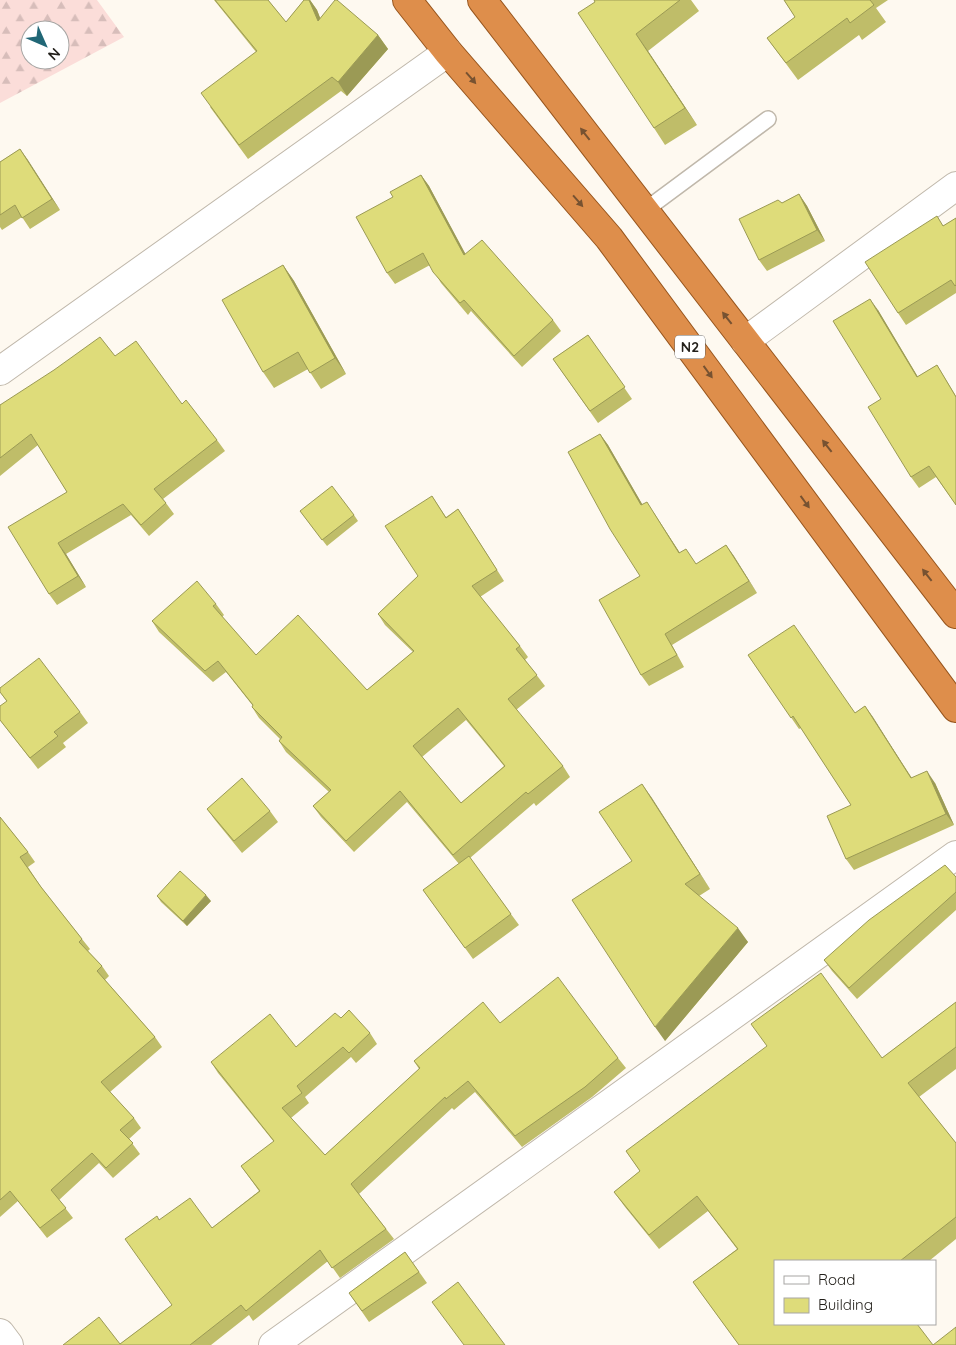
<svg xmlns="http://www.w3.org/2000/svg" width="956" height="1345" font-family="Quicksand,sans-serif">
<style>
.forest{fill:url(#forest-firs);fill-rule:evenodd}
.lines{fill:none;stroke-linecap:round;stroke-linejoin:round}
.service-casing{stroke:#c0b8ab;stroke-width:18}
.minor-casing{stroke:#c0b8ab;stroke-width:30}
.trunk-casing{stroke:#97551d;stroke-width:30}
.service{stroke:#fff;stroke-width:15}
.minor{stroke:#fff;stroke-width:28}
.trunk{stroke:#de8e4b;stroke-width:28}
.wall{fill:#bfbd69;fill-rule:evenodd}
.shaded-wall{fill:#9b9a55}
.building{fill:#dedc7a;stroke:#9b9a55;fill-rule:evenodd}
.oneway{fill:#775231}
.labels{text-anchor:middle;stroke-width:5;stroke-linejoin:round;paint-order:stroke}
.shield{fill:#fff;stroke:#65635f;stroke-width:1}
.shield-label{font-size:14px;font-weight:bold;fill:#23201b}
</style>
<defs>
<pattern id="forest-firs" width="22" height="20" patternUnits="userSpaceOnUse" patternTransform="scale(1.25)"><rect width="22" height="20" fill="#fbddd9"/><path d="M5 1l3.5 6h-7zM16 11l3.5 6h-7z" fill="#d7bdba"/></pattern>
</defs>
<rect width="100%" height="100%" fill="#fef9f0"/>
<path class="forest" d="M0 0H97L124 37 0 103ZM30 30H60V60H30Z"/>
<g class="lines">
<defs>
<path id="service" d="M644 211 768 119"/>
<path id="minor" d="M745 341 956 186
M0 371 448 52
M0 1333 9 1345
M273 1345 956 855"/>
<path id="trunk" d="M407 0 448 52 609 238 956 708
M482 0 956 614"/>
</defs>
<use href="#service" class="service-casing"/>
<use href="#minor" class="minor-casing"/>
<use href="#trunk" class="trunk-casing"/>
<use href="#service" class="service"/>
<use href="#minor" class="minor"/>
<use href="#trunk" class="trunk"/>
</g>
<path class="wall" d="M214 0H268L286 22 304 0H310L317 10 320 18 378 35 388 49 347 96 341 91 248 159 210 107 256 52Z
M594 0H691L699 11 648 51 697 125 665 145 654 128Z
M784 0H888L876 8 886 22 862 40 859 35 798 80 767 38 795 17Z
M20 149 60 210 30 229 22 217 2 230 0 227V162Z
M421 175 429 186 465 254 553 320 561 331 522 367 471 311 468 315 441 283 430 265 395 284 387 273 393 197Z
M799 194 807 206 825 241 767 271 759 260 782 203Z
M937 216 943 226 956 218V293L906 325 898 313Z
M283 265 294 281 346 374 321 389 308 369 274 388 263 372Z
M878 310 918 377 937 365 956 396V505L936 477 919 488 911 477 881 399Z
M588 335 632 399 598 423 553 359Z
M115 356 182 404 217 440 225 451 163 499 174 514 149 536 131 515 66 554 86 587 57 605 49 594 67 492 38 445 0 476V405Z
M600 434 608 445 642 504 654 513 680 553 696 564 726 545 757 593 672 645 684 667 649 686 641 675 640 576Z
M432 496 446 517 458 509 504 581 480 597 520 646 528 657 525 660 545 686 516 710 563 766 570 777 536 806 534 803 470 858 519 925 473 959 423 890 459 864 407 802 354 852 321 817 313 806 329 792 286 752 279 741 280 739 259 718 252 707 253 706 226 672 213 682 159 632 152 621 216 604 224 615 222 617 256 655 367 690 413 652 385 625 378 614 418 576ZM466 720 504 766 461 803 422 757Z
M300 511 354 515 358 521 327 546Z
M748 655 855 713 865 706 912 778 935 783 954 825 854 870 846 859 851 805 801 728 799 729Z
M0 692 80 712 88 723 63 743 66 747 38 769 0 720V706L7 702Z
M642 784 710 889 699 896 748 942 665 1041Z
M207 809 270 811 278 822 242 853 215 820Z
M0 817 28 852 35 862 28 867 41 887 82 939 90 949 88 951 102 966 109 976 105 980 155 1037 162 1047 110 1092 134 1118 141 1128 129 1139 140 1154 113 1178 99 1163 59 1200 73 1218 47 1238 18 1201 0 1217Z
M956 877V910L857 999 832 971 824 960Z
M157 896 211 901 187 926 161 902Z
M956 1002V1069L919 1097 956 1143V1239L929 1261H775L933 1345H956H739L693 1282 737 1249 708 1211 659 1249 625 1207 614 1192 640 1171 626 1151 882 1058Z
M341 1018 370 1033 377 1044 356 1063 351 1057 305 1097 309 1103 291 1118 325 1155 419 1069 414 1061 500 1023 618 1058 626 1068 592 1097 522 1147 475 1092 454 1110 452 1108 359 1194 394 1239 340 1278 328 1261 253 1321 249 1315 211 1345H63L120 1344 172 1305 159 1220 212 1228 259 1191 241 1166 274 1142 218 1073 211 1062 296 1047Z
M405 1252 427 1283 369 1322 349 1293Z"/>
<path class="shaded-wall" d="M309 0H310L317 10 327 35 318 21Z
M636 34 648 51 697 125 685 108Z
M378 35 388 49 347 96 338 82Z
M20 149 28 160 60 210 52 199Z
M421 175 429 186 472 266 464 255Z
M799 194 807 206 825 241 817 230Z
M283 265 294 281 346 374 335 358Z
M870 299 878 310 925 389 917 377Z
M600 434 608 445 649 516 641 505Z
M647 502 654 513 687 564 679 553Z
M458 509 465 521 504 581 497 570Z
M58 543 66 554 86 587 78 576Z
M726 545 734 556 757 593 749 581Z
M865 706 873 717 919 790 911 778Z
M927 771 935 783 954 825 946 814Z
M642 784 652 798 710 889 700 874Z
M206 895 211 901 187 926 183 921Z
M738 928 748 942 665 1041 655 1027Z"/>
<path class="building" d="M215 0H268L286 22 304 0H309L318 21 335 0H337L378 35 338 82 332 77 239 145 201 93 257 51Z
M594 0H680L636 34 685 108 654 128 578 13 595 2Z
M784 0H870L874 5 850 23 847 18 786 63 767 38 795 17Z
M20 149 52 199 22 218 15 205 0 215V162Z
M421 175 464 255 482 240 553 320 514 356 464 300 460 303 433 272 423 253 387 273 356 217 393 197 390 192Z
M799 194 817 230 759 260 739 219 778 200 782 203Z
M937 216 943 226 956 218V285L955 286 951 280 898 313 865 262Z
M283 265 335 358 310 373 298 352 263 372 222 300Z
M870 299 917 377 937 365 956 397V505L929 466 911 477 868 407 881 399 833 321Z
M588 335 625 387 590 411 553 359Z
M100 337 115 356 136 341 182 404 186 400 217 440 154 489 166 503 141 525 123 504 58 543 78 576 49 594 8 527 67 492 31 434 0 458V405L54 370Z
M600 434 641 505 647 502 679 553 686 549 696 564 726 545 749 581 665 634 677 655 641 675 599 600 640 576 610 529 568 452Z
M332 486 354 515 322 540 300 511Z
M432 496 446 518 458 509 497 570 472 586 520 646 516 649 537 675 508 699 563 766 528 794 526 792 453 855 400 791 346 841 313 806 331 790 279 741 282 737 252 707 253 705 218 661 205 671 152 621 197 581 216 604 213 606 256 655 298 615 367 690 414 651 378 614 418 576 385 526ZM458 708 505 766 461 803 413 746Z
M794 625 855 713 865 706 911 778 927 771 946 814 846 859 827 816 851 805 793 716 791 718 748 655Z
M39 658 80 712 54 732 58 736 30 758 0 720V706L7 701 0 692V688Z
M242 778 270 811 234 841 207 809Z
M642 784 700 874 685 884 738 928 655 1027 572 900 632 861 599 812Z
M0 817 28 852 20 857 41 887 82 939 79 942 102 966 97 971 155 1037 101 1082 134 1118 120 1130 133 1143 106 1168 92 1153 51 1190 66 1208 40 1228 10 1191 0 1200Z
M469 856 511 914 465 948 423 890Z
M945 865 956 877V892L849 988 824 960 869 920Z
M180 871 206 895 183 921 157 896Z
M821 973 882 1058 956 1002V1047L908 1083 956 1143V1217L900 1261H775V1324H917L933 1345 956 1327V1345H739L693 1282 738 1249 697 1196 649 1235 614 1192 640 1171 626 1151 767 1046 751 1024Z
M558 977 618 1058 585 1087 515 1136 468 1081 446 1099 445 1097 351 1184 386 1229 332 1268 320 1250 246 1311 241 1305 190 1345H63L99 1317 120 1344 172 1305 125 1239 157 1216 159 1220 190 1198 212 1228 260 1191 241 1166 274 1141 211 1062 270 1014 296 1047 335 1013 341 1018 349 1010 370 1033 349 1053 343 1047 297 1086 302 1093 282 1108 325 1155 420 1068 414 1061 483 1002 500 1023Z
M405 1252 419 1272 362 1311 349 1293Z
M458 1282 505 1345H464L432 1302Z"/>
<defs><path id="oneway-solid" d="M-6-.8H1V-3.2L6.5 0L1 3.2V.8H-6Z" transform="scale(1.25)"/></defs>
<g class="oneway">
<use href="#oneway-solid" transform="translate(471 78) rotate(49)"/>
<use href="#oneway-solid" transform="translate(585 134) rotate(-128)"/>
<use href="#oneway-solid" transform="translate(578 201) rotate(49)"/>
<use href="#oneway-solid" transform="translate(727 318) rotate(-128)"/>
<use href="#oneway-solid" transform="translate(708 372) rotate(54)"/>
<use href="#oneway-solid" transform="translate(827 446) rotate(-128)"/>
<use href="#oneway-solid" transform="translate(805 502) rotate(54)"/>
<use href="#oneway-solid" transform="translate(927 575) rotate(-128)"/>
</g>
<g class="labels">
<rect class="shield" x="675" y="335.5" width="30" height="23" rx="4"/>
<g class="shield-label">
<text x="690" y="352">N2</text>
</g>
</g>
<rect x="774" y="1260" width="162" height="65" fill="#ffffff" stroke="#a7a6a4"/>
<rect x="784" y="1276" width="25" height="8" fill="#ffffff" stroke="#a7a6a4"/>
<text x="818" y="1285" font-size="15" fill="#23201b">Road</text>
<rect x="784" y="1298" width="25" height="15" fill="#dedc7a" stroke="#a7a6a4"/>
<text x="818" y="1310" font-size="15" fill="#23201b">Building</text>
<g transform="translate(45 45) rotate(135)"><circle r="24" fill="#ffffff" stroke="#a7a6a4"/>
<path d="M0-4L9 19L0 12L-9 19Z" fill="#216776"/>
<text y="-8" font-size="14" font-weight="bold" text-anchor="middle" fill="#23201b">N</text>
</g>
</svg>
